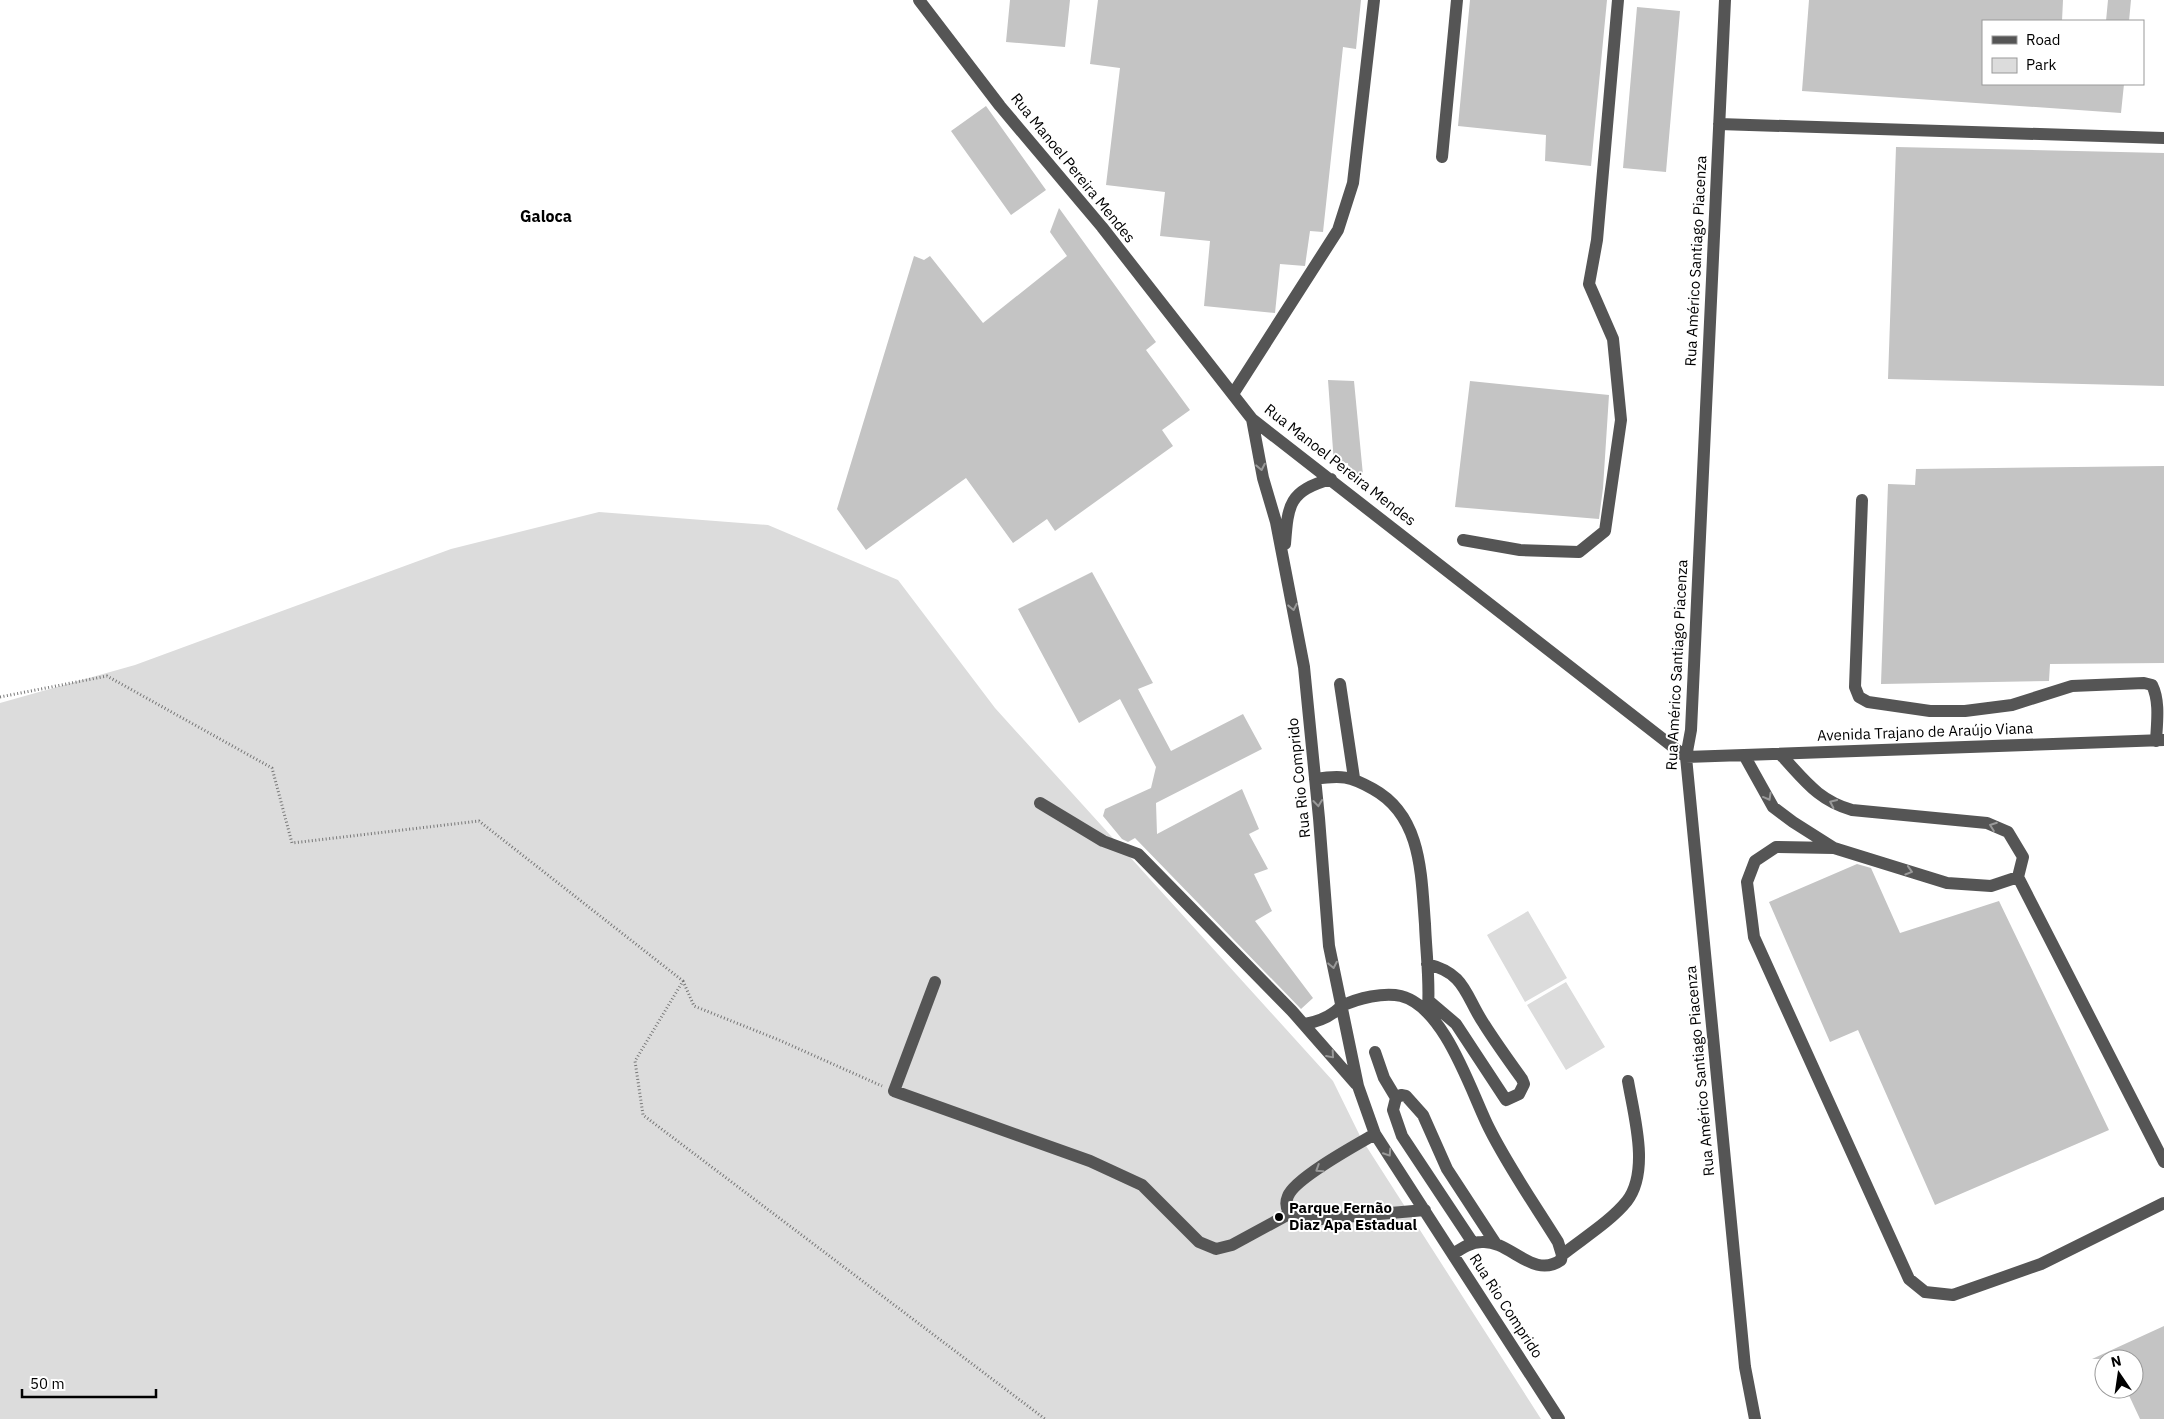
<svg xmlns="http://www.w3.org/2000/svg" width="2164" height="1419" font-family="'IBM Plex Sans',sans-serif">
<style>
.green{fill:#dcdcdc}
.building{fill:#c4c4c4}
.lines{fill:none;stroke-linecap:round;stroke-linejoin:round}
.path{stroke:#777;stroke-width:3;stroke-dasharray:1 2.5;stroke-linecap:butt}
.minor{stroke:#555;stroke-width:12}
.oneway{stroke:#999}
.poi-dot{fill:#000;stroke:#fff;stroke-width:2}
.labels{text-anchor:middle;stroke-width:4;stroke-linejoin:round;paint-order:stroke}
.street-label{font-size:15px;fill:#000;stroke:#fff}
.poi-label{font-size:15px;font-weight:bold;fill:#000;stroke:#fff;text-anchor:start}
.neighbourhood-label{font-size:16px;font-weight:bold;fill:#000;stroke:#fff}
</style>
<rect width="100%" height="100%" fill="#fff"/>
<path class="green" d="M599 512 768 525 898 580 995 708 1333 1081 1361 1138 1541 1419H0V703L135 665 451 549Z
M1528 911 1567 978 1525 1002 1487 935Z
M1566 982 1605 1047 1566 1070 1527 1005Z"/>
<path class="building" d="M1010 0H1070L1065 47 1006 42Z
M1098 0H1361L1356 49 1343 47 1323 232 1310 231 1305 266 1280 264 1275 313 1204 306 1210 241 1160 236 1165 192 1106 185 1120 68 1090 64Z
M1470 0H1607L1591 166 1545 161 1546 135 1458 126Z
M1809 0H2063L2062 21H1983V84H2124L2121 113 1802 91Z
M2108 0H2131L2129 21H2106Z
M1637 7 1680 11 1666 172 1623 168Z
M986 106 1046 190 1011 215 951 131Z
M1896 147 2164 153V386L1888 379Z
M1059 208 1156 342 1146 350 1190 410 1162 430 1173 446 1055 531 1047 519 1013 543 966 478 866 550 837 509 914 256 924 260 930 256 983 323 1067 256 1050 232Z
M1328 380 1354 381 1363 475 1348 478V463L1334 464Z
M1470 381 1609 395 1603 488 1599 519 1455 507Z
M2164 466V663L2050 664 2049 681 1881 684 1888 484 1915 485 1916 469Z
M1092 572 1153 683 1138 689 1171 751 1243 714 1262 749 1156 803 1157 834 1242 789 1259 829 1249 834 1268 869 1254 874 1272 911 1255 921 1313 998 1301 1009 1135 838 1128 842 1122 839 1103 816 1105 809 1151 788 1156 767 1120 699 1079 723 1018 609Z
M1857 864 1871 868 1900 933 1999 901 2109 1130 1935 1205 1858 1030 1830 1042 1769 902Z
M2164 1326V1419H2140L2126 1389H2134V1359H2092Z"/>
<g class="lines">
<path class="path" d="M0 697 107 676 272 768 292 843 479 821 683 981 635 1061 643 1115 1045 1419
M683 981 694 1006 779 1040 882 1086"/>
<path class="minor" d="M919 0 1000 106 1102 227 1252 419 1686 757
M1725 0 1691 730 1686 757 1745 1367 1755 1419
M1719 124 2164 138
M1442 157 1457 0
M1233 394 1338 230 1353 183 1374 0
M1252 419 1263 478 1276 522 1304 667 1319 818 1329 946 1358 1086 1375 1134 1559 1419
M1862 500 1855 687 1859 697 1868 702 1930 711H1965L2012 705 2072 686 2144 683 2152 685C2160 701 2157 722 2156 741
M1463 540 1520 550 1579 552 1605 531 1621 420 1613 339 1589 284 1597 240 1618 0
M1285 544C1288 504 1289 491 1331 479
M1340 684 1354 778
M1780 754C1804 779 1817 800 1852 810L1987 823 2008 832 2023 857 2018 877 2164 1162
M1744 755 1773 807 1793 822 1834 848 1947 883 1991 886 2018 877
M1686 757 2164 740
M1315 779C1341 775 1350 776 1373 789 1422 816 1421 874 1425 924 1426 952 1430 980 1428 1008
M1040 803 1103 841 1138 854 1292 1011 1356 1084
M1834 848 1776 847 1755 861 1747 882 1754 937 1909 1279 1925 1292 1953 1295 2041 1264 2164 1203
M1427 964C1466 973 1465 996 1484 1024 1496 1043 1509 1061 1522 1079L1524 1084 1519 1094 1506 1100 1456 1024 1429 1001
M935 982 894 1091 1090 1161 1142 1185 1199 1242 1216 1249 1232 1245 1289 1214
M1305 1024C1315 1022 1325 1019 1333 1013 1336 1011 1339 1008 1342 1006 1358 998 1384 992 1401 996 1445 1007 1471 1092 1489 1128 1509 1168 1535 1205 1558 1242L1562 1255 1561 1260C1533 1280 1510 1240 1482 1242 1471 1242 1462 1248 1453 1254
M1375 1052 1384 1078 1396 1098 1401 1095 1406 1096 1423 1115 1447 1169 1496 1244
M1396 1098 1393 1110 1402 1136 1473 1243
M1375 1134C1356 1145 1295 1178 1288 1196 1283 1208 1290 1215 1299 1221L1425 1210
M1562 1255C1582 1239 1611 1221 1627 1201 1650 1171 1634 1116 1628 1081"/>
</g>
<defs><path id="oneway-chevron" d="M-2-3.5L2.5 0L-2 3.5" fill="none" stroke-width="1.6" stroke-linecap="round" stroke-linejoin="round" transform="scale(1.25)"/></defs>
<g class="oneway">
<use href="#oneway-chevron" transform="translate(1261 467) rotate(79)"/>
<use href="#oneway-chevron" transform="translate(1293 607) rotate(79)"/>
<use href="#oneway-chevron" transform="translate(1768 797) rotate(61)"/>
<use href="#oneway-chevron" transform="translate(1318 803) rotate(84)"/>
<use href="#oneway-chevron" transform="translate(1833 803) rotate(-155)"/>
<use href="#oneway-chevron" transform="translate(1993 826) rotate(-160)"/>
<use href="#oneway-chevron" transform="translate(1909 871) rotate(17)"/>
<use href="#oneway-chevron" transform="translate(1333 965) rotate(79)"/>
<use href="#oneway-chevron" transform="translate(1331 1055) rotate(49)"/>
<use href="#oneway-chevron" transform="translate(1388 1153) rotate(57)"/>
<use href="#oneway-chevron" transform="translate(1319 1169) rotate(147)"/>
</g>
<circle class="poi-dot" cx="1279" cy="1217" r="5"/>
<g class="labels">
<g class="street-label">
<text transform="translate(1073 168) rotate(51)" y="5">Rua Manoel Pereira Mendes</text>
<text transform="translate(1696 261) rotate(-87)" y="5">Rua Américo Santiago Piacenza</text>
<text transform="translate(1340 465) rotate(38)" y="5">Rua Manoel Pereira Mendes</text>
<text transform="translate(1677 665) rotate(-87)" y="5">Rua Américo Santiago Piacenza</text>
<text transform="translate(1925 732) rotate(-2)" y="5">Avenida Trajano de Araújo Viana</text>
<text transform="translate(1299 778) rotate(-96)" y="5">Rua Rio Comprido</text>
<text transform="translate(1700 1071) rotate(-95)" y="5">Rua Américo Santiago Piacenza</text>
<text transform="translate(1506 1306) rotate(57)" y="5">Rua Rio Comprido</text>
</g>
<g class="poi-label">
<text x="1289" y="1213">Parque Fernão<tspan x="1289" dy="17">Diaz Apa Estadual</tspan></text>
</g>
<g class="neighbourhood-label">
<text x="546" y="222">Galoca</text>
</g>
</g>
<rect x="1982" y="20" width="162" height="65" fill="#ffffff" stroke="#999999"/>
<rect x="1992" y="36" width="25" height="8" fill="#555555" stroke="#999999"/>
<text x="2026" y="45" font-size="15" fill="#000000">Road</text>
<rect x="1992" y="58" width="25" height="15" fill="#dcdcdc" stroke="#999999"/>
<text x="2026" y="70" font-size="15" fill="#000000">Park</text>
<g transform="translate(2119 1374) rotate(347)"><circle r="24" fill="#ffffff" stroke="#999999"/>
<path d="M0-4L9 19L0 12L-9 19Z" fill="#000000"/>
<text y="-8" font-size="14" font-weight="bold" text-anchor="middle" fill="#000000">N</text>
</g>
<path d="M22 1389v8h134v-8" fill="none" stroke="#000000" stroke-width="2.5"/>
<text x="30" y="1389" font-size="15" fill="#000000" stroke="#ffffff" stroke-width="4" paint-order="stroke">50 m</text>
</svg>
